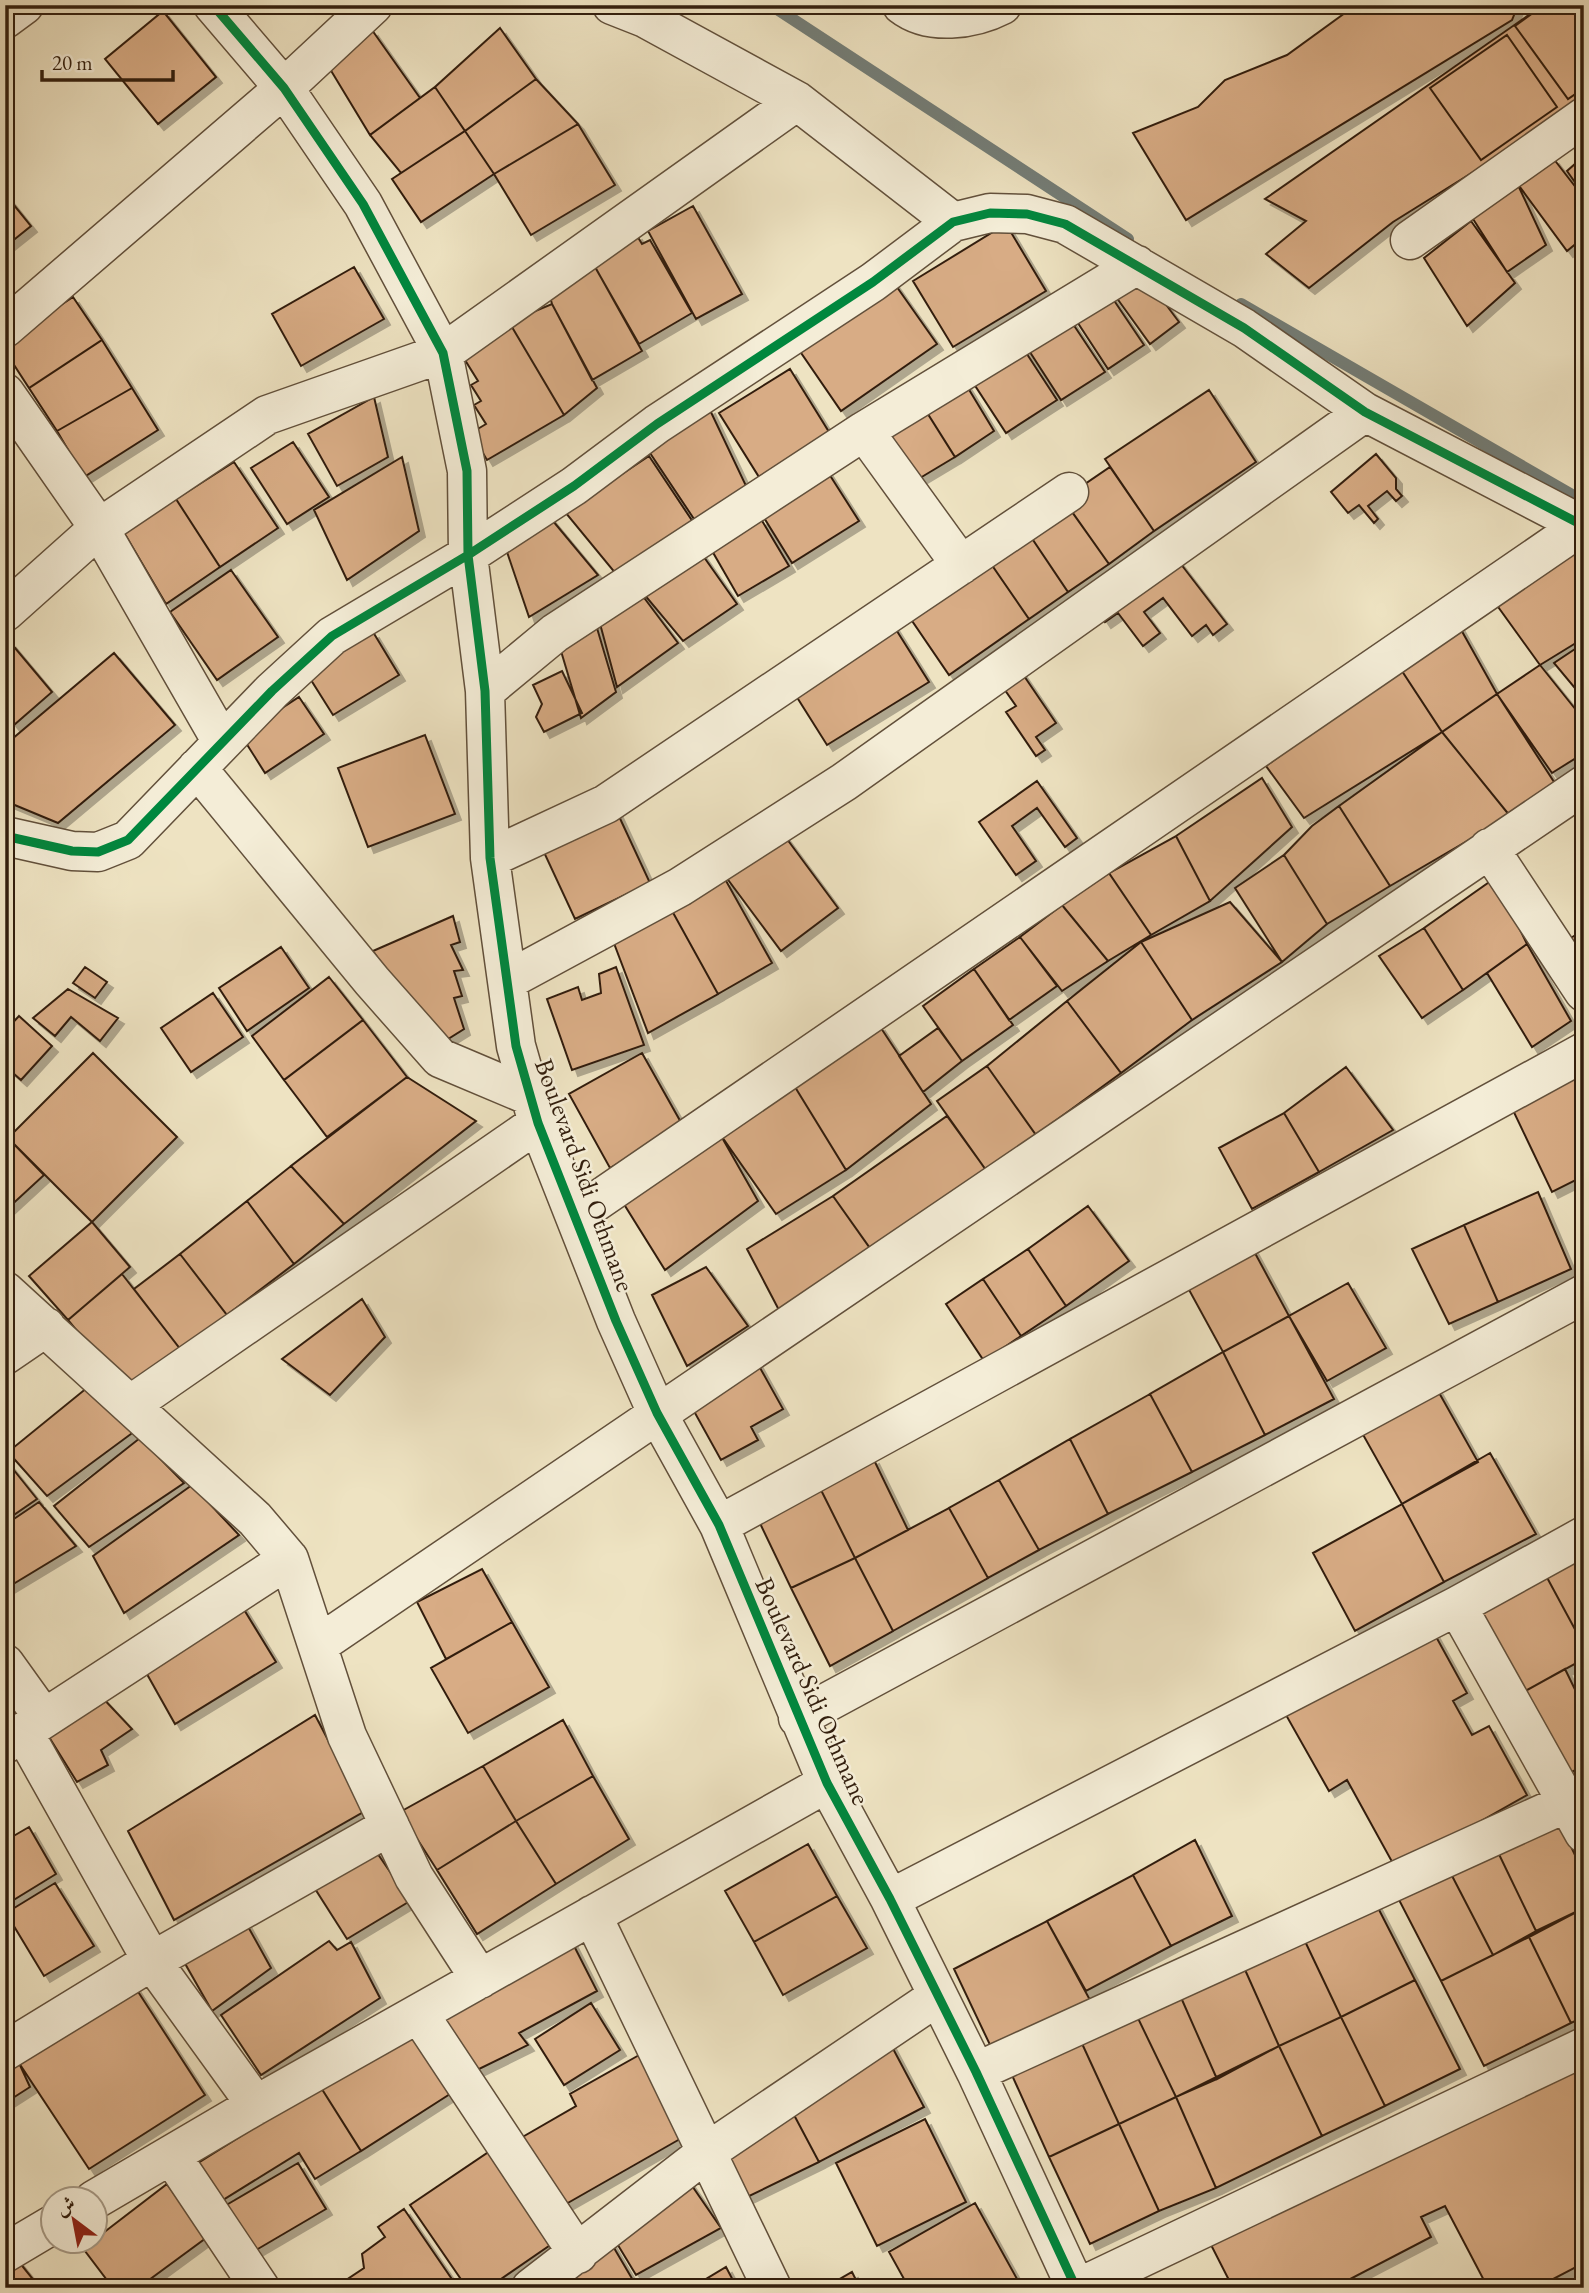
<svg xmlns="http://www.w3.org/2000/svg" width="1589" height="2293" font-family="'EB Garamond',Amiri,serif">
<style>
.lines{fill:none;stroke-linecap:round;stroke-linejoin:round}
.stream{stroke:#737d77;stroke-width:12}
.building{fill:#d8ac85;stroke:#331f0e;stroke-width:2;filter:url(#shadow)}
.minor-casing{stroke:#62503b;stroke-width:41}
.minor{stroke:#f4edd7;stroke-width:38}
.cycleway-casing{stroke:#f4edd7;stroke-width:13}
.cycleway{stroke:#00873e;stroke-width:9}
.labels{text-anchor:middle;stroke-width:5;stroke-linejoin:round;paint-order:stroke}
.street-label{font-size:26px;fill:#331f0e;stroke:#f4edd7}
</style>
<defs>
<filter id="shadow"><feDropShadow dx="6" dy="6" stdDeviation="0" flood-color="#0004"/></filter>
</defs>
<rect width="100%" height="100%" fill="#eee3c2"/>
<filter id="stains"><feTurbulence type="fractalNoise" baseFrequency=".00286" numOctaves="4"/><feColorMatrix values="0 0 0 0 .2 0 0 0 0 .09 0 0 0 0 .02 0 0 0 .5 -.17"/></filter>
<radialGradient id="worn" r=".72"><stop offset=".6" stop-color="#630" stop-opacity="0"/><stop offset="1" stop-color="#630" stop-opacity=".3"/></radialGradient>
<g class="lines">
<path class="stream" d="M771 5 1128 239
M1241 304 1584 502"/>
</g>
<path class="building" d="M1356 5H1518L1512 20 1186 220 1133 133 1198 107 1225 80 1287 55Z
M1543 5H1584V103L1393 222 1309 288 1266 254 1306 221 1265 199Z
M1544 5H1584V88L1568 99 1515 26Z
M163 11 216 77 158 124 105 59Z
M500 28 536 79 465 131 435 87Z
M372 30 420 98 370 135 330 69Z
M1507 35 1557 107 1481 160 1430 88Z
M536 79 578 124 494 174 465 131Z
M435 87 465 131 401 173 370 135Z
M578 124 615 185 531 235 494 174Z
M465 131 494 174 421 222 392 179Z
M1584 156V195L1567 171Z
M1553 158 1584 198V237L1567 251 1517 183Z
M1517 183 1546 245 1507 272 1466 208Z
M5 194 31 226 5 247Z
M693 206 742 294 696 319 648 231Z
M1471 221 1515 283 1467 326 1424 258Z
M1006 224 1046 291 953 347 913 281Z
M636 234 642 244 650 240 692 313 639 344 591 260Z
M594 265 642 351 592 380 552 304 549 293Z
M354 267 384 319 301 366 272 314Z
M1140 270 1179 322 1150 344 1111 290Z
M892 280 937 344 841 411 797 347Z
M1109 293 1144 345 1108 369 1074 317Z
M73 297 102 340 29 388 5 351V342Z
M552 304 597 388 564 415 509 322Z
M1069 318 1105 372 1061 400 1026 346Z
M509 322 564 415 487 460 471 433 486 424 474 405 481 401 471 385 478 381 460 352Z
M102 340 132 388 57 431 29 388Z
M1023 348 1057 400 1006 433 972 381Z
M790 369 829 432 759 477 719 413Z
M962 378 994 431 955 457 921 403Z
M132 388 158 430 84 477 57 431Z
M1209 390 1256 462 1154 531 1105 459Z
M374 397 388 457 337 486 308 434Z
M921 403 955 457 910 484 876 430Z
M709 408 748 490 696 522 646 447Z
M293 442 329 497 287 524 251 468Z
M1376 454 1396 478V489L1402 496 1396 501 1387 491 1368 506 1378 519 1374 523 1359 505 1348 513 1331 492Z
M649 456 693 522 616 574 565 512Z
M402 457 419 531 347 580 314 510Z
M234 462 278 528 220 567 176 499Z
M824 466 859 521 792 563 758 508Z
M1110 467 1154 531 1109 564 1063 499Z
M176 499 220 567 166 604 123 531Z
M1067 505 1109 564 1068 592 1027 531Z
M548 515 598 575 529 617 505 546Z
M761 519 789 566 738 596 711 549Z
M1027 531 1068 592 1029 619 987 558Z
M1584 539V638L1540 665 1496 604Z
M699 550 737 604 683 641 638 587Z
M987 558 1029 619 949 675 906 612Z
M1177 559 1227 624 1213 635 1206 625 1192 636 1163 598 1144 612 1160 633 1143 646 1118 613 1105 622 1101 616Z
M231 570 278 637 217 680 170 612Z
M639 591 678 643 617 687 599 620Z
M594 618 616 692 581 718 558 641Z
M890 620 929 682 827 745 788 683Z
M1459 626 1497 694 1442 732 1400 668Z
M373 632 399 675 333 715 306 672Z
M10 642 52 692 14 725 5 714V646Z
M1584 643V699L1554 663Z
M114 653 175 725 58 823 5 801V745Z
M1540 665 1584 720V753L1552 773 1497 694Z
M1400 668 1442 732 1304 818 1266 766Z
M1020 670 1056 723 1036 737 1045 750 1036 756 1006 712 1016 706 1000 683Z
M562 671 582 713 544 732 536 717 542 704 533 685Z
M1497 694 1556 785 1510 816 1442 732Z
M299 697 324 734 265 773 241 735Z
M1442 732 1510 816 1390 886 1339 806Z
M425 735 455 814 368 847 338 768Z
M1262 778 1292 827 1210 901 1176 836Z
M1037 781 1077 838 1065 847 1037 808 1012 826 1036 861 1016 875 979 822Z
M1339 806 1390 886 1327 924 1284 855 1312 826Z
M617 812 650 883 575 919 542 848Z
M781 831 838 908 781 951 723 873Z
M1176 836 1210 901 1151 935 1109 873Z
M1284 855 1327 924 1282 962 1235 888Z
M1109 873 1151 935 1108 961 1062 905Z
M1495 878 1527 944 1463 990 1424 928Z
M725 879 772 963 718 994 671 909Z
M1230 902 1282 962 1192 1020 1141 942Z
M1062 905 1108 961 1062 991 1020 937Z
M671 909 718 994 648 1033 612 938Z
M453 916 460 942 451 945 463 970 454 971 462 996 454 998 464 1029 437 1046 373 951Z
M1424 928 1463 990 1422 1018 1379 956Z
M1584 930V964L1569 939Z
M1020 937 1057 986 1009 1020 974 969Z
M1141 942 1192 1020 1121 1073 1067 1001Z
M1527 944 1571 1021 1532 1047 1487 973Z
M281 947 309 988 247 1031 219 988Z
M85 967 107 982 95 998 73 983Z
M616 967 644 1045 572 1070 547 999 578 987 582 1000 601 993 599 974Z
M974 969 1013 1025 962 1061 923 1006Z
M329 977 363 1020 284 1080 252 1036Z
M68 989 118 1018 100 1041 71 1017 55 1036 33 1018Z
M213 993 243 1037 191 1072 161 1028Z
M1067 1001 1121 1073 1036 1135 987 1066Z
M19 1016 52 1046 21 1080 5 1066V1031Z
M363 1020 407 1077 327 1137 284 1080Z
M879 1025 931 1104 846 1170 795 1087Z
M938 1028 962 1061 923 1092 899 1056Z
M93 1053 177 1137 92 1222 8 1138Z
M642 1053 683 1126 610 1168 569 1094Z
M987 1066 1036 1135 986 1170 937 1101Z
M1346 1067 1393 1130 1319 1172 1284 1113Z
M1584 1068V1176L1552 1192 1510 1104Z
M407 1077 476 1121 344 1224 291 1166Z
M795 1087 846 1170 776 1214 720 1134Z
M1284 1113 1319 1172 1252 1209 1219 1148Z
M947 1116 986 1170 872 1251 833 1196Z
M720 1134 758 1201 665 1270 622 1201Z
M5 1135 44 1175 5 1211Z
M291 1166 344 1224 294 1264 247 1201Z
M1538 1192 1571 1269 1498 1302 1464 1225Z
M833 1196 872 1251 780 1312 747 1249Z
M247 1201 294 1264 227 1315 180 1254Z
M1088 1206 1129 1261 1066 1306 1028 1249Z
M92 1222 130 1267 68 1320 29 1276Z
M1464 1225 1498 1302 1449 1324 1412 1249Z
M1249 1242 1289 1316 1223 1352 1182 1277Z
M1028 1249 1066 1306 1021 1336 983 1279Z
M180 1254 227 1315 181 1350 134 1289Z
M706 1267 748 1326 687 1366 652 1295Z
M122 1274 181 1350 127 1392 68 1320Z
M983 1279 1021 1336 984 1361 946 1304Z
M1348 1283 1386 1348 1327 1381 1289 1316Z
M362 1299 385 1337 330 1395 282 1359Z
M1289 1316 1334 1399 1265 1435 1223 1352Z
M1223 1352 1265 1435 1192 1472 1150 1394Z
M754 1357 783 1409 751 1427 758 1440 721 1460 685 1395Z
M1433 1382 1478 1462 1402 1504 1357 1424Z
M88 1387 135 1431 47 1496 8 1452Z
M1150 1394 1192 1472 1108 1514 1070 1439Z
M140 1438 184 1483 89 1547 54 1506Z
M1070 1439 1108 1514 1039 1550 999 1480Z
M1490 1453 1536 1534 1444 1582 1402 1504Z
M873 1458 908 1530 855 1558 818 1484Z
M5 1459 37 1499 5 1521Z
M999 1480 1039 1550 988 1578 949 1508Z
M818 1484 855 1558 791 1588 756 1515Z
M192 1485 239 1535 124 1613 93 1556Z
M39 1502 76 1546 5 1589V1525Z
M1402 1504 1444 1582 1355 1631 1313 1553Z
M949 1508 988 1578 893 1631 855 1558Z
M1584 1551V1646L1544 1572Z
M855 1558 893 1631 830 1666 791 1588Z
M482 1569 512 1622 446 1659 417 1602Z
M1544 1572 1584 1646V1659L1518 1695 1473 1611Z
M240 1603 276 1662 175 1724 143 1667Z
M512 1622 549 1687 468 1733 431 1668Z
M1434 1633 1467 1693 1453 1701 1472 1735 1489 1726 1527 1795 1396 1869 1347 1780 1329 1791 1286 1715Z
M1565 1669 1584 1708V1766L1559 1778 1518 1695Z
M98 1693 132 1729 101 1750 108 1765 77 1782 44 1729Z
M315 1715 365 1811 174 1920 128 1831Z
M563 1720 593 1776 516 1821 483 1766Z
M483 1766 516 1821 437 1870 400 1812Z
M593 1776 629 1839 556 1884 516 1821Z
M1557 1817 1584 1874V1908L1536 1931 1495 1846Z
M516 1821 556 1884 477 1934 437 1870Z
M29 1827 56 1874 7 1904 5 1841Z
M1195 1840 1232 1916 1171 1946 1133 1875Z
M808 1844 837 1896 754 1942 725 1891Z
M1495 1846 1536 1931 1493 1955 1449 1870Z
M373 1847 410 1901 347 1939 312 1884Z
M1449 1870 1493 1955 1441 1981 1397 1896Z
M1133 1875 1171 1946 1086 1991 1047 1921Z
M55 1883 94 1946 44 1976 6 1913Z
M837 1896 867 1948 783 1995 754 1942Z
M1374 1900 1415 1980 1341 2017 1302 1935Z
M1584 1908V2017L1571 2023 1529 1937Z
M1047 1921 1090 2000 991 2047 954 1969Z
M246 1923 271 1968 212 2011 183 1960Z
M1302 1935 1341 2017 1279 2046 1242 1963Z
M1529 1937 1571 2023 1484 2066 1441 1981Z
M570 1938 597 1991 519 2033 528 2045 475 2071 438 2016Z
M329 1941 337 1950 351 1942 380 1998 261 2075 221 2015Z
M1242 1963 1279 2046 1217 2079 1179 1993Z
M1415 1980 1460 2069 1385 2106 1341 2017Z
M135 1987 205 2095 89 2169 19 2063Z
M1179 1993 1217 2079 1176 2097 1135 2012Z
M591 2003 620 2050 564 2085 535 2039Z
M1135 2012 1176 2097 1119 2124 1079 2037Z
M1341 2017 1385 2106 1322 2136 1279 2046Z
M408 2029 450 2094 361 2151 320 2086Z
M1079 2037 1119 2124 1049 2157 1011 2073Z
M890 2043 924 2107 819 2162 785 2098Z
M1279 2046 1322 2136 1216 2188 1176 2097Z
M641 2054 687 2135 559 2208 519 2139 576 2106 570 2094Z
M1584 2061V2263L1536 2288H1488L1445 2206 1421 2217 1431 2237 1333 2288H1233L1208 2239Z
M19 2063 30 2087 5 2103V2070Z
M320 2086 361 2151 315 2179 299 2153 218 2203 195 2165Z
M1176 2097 1216 2188 1159 2211 1119 2124Z
M785 2098 819 2162 741 2200 711 2143Z
M925 2119 966 2202 877 2246 836 2163Z
M1119 2124 1159 2211 1090 2244 1049 2157Z
M496 2147 559 2239 488 2288H467L410 2205Z
M298 2163 326 2209 251 2253 223 2207Z
M677 2164 721 2228 636 2275 598 2212Z
M167 2184 206 2238 138 2288H113L82 2247 94 2240Z
M975 2203 1022 2288H909L889 2252Z
M404 2209 458 2288H334L364 2268 362 2254 385 2237 378 2227Z
M607 2236 634 2282 626 2288H550Z
M11 2252 40 2288H5V2256Z
M726 2267 737 2288H691Z
M852 2272 860 2288H824Z"/>
<g class="lines">
<defs>
<path id="minor" d="M213 5 284 88 363 204 443 353 467 471 468 555 485 691 490 858 516 1046 538 1123 616 1321 657 1413 719 1525 827 1783 890 1899 976 2072 1076 2288
M612 5 645 18 797 101 953 222
M902 5C929 26 973 20 1002 5
M5 19 24 5
M1410 240 1584 117
M5 328 284 88 373 5
M5 393 99 528 222 742
M864 431 961 565
M5 612 99 528 267 415 443 353 797 101
M485 691 555 633 864 431 1137 265
M197 768 372 981 440 1058 530 1096
M5 836 72 851 98 852 128 840 272 691 332 636 468 555 574 486 657 424 873 282 953 222 990 213 1027 214 1065 224 1244 328 1365 412 1584 526
M1489 848 1584 992
M490 858 606 804 1069 492
M508 980 680 887 844 782 1365 412
M575 1216 1583 525
M5 1291 255 1519 289 1559 347 1736 414 1877 480 1979
M5 1355 46 1327
M130 1405 538 1123
M719 1525 1584 1052
M1457 1606 1584 1833
M318 1645 1584 785
M5 1664 43 1717
M798 1718 1584 1294
M24 1733 152 1961 256 2105
M5 1744 289 1559
M890 1899 1457 1606 1584 1536
M592 1915 772 2288
M419 2014 578 2254
M5 2051 152 1961 390 1826
M976 2072 1584 1795
M171 2155 260 2288
M94 2200 256 2105 827 1783
M5 2253 52 2225
M531 2288 707 2152 938 1996
M1078 2288 1584 2047"/>
</defs>
<use href="#minor" class="minor-casing"/>
<use href="#minor" class="minor"/>
<defs>
<path id="cycleway" d="M213 5 284 88 363 204 443 353 467 471 468 555 485 691 490 858 516 1046 538 1123 616 1321 657 1413 719 1525 827 1783 890 1899 976 2072 1076 2288
M5 836 72 851 98 852 128 840 272 691 332 636 468 555 574 486 657 424 873 282 953 222 990 213 1027 214 1065 224 1244 328 1365 412 1584 526"/>
</defs>
<use href="#cycleway" class="cycleway-casing"/>
<use href="#cycleway" class="cycleway"/>
</g>
<g class="labels">
<g class="street-label">
<text transform="translate(585 1175) rotate(70)" y="9">Boulevard Sidi Othmane</text>
<text transform="translate(813 1691) rotate(66)" y="9">Boulevard Sidi Othmane</text>
</g>
</g>
<rect width="1589" height="2293" fill="none" stroke="#eee3c2" stroke-width="28"/>
<rect x="7" y="7" width="1575" height="2279" fill="none" stroke="#331f0e" stroke-width="3.5"/>
<rect x="14" y="14" width="1561" height="2265" fill="none" stroke="#331f0e" stroke-width="2"/>
<g transform="translate(74 2220) rotate(328)"><circle r="33" fill="#f4edd7" stroke="#a79b87" stroke-width="2"/>
<path d="M0-5L12 26L0 18L-12 26Z" fill="#8f2418"/>
<text y="-10" font-size="19" font-weight="bold" text-anchor="middle" fill="#331f0e">ش</text>
</g>
<path d="M42 70v10h131v-10" fill="none" stroke="#331f0e" stroke-width="3.5"/>
<text x="52" y="70" font-size="21" fill="#331f0e" stroke="#f4edd7" stroke-width="5" paint-order="stroke">20 m</text>
<rect width="100%" height="100%" filter="url(#stains)"/>
<rect width="100%" height="100%" fill="url(#worn)"/>
</svg>
